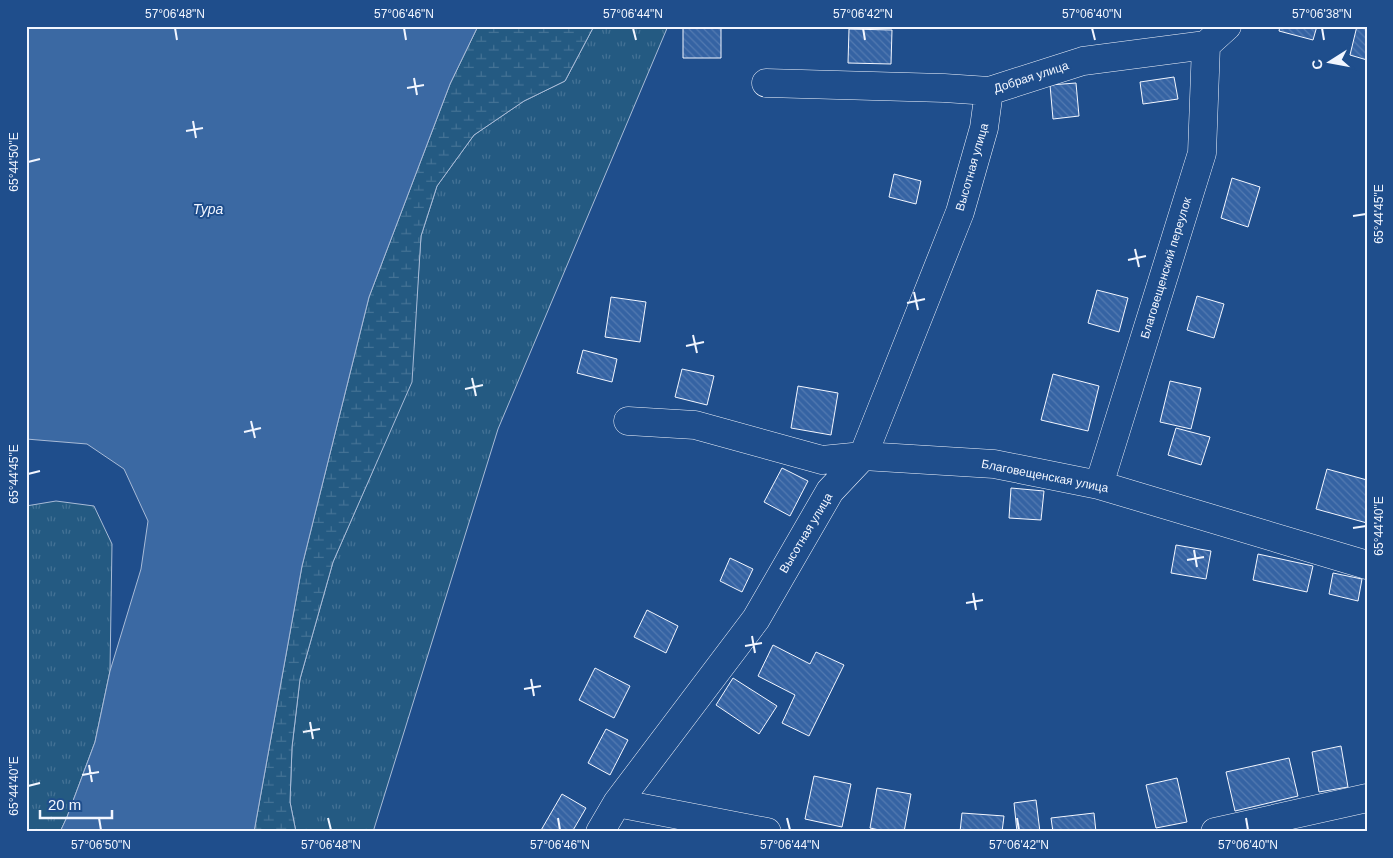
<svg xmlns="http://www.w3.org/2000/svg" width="1393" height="858" font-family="Arial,sans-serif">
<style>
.grass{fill:url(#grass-tufts);stroke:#a8bbd7}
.wetland{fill:url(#wetland-marsh);stroke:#a8bbd7}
.water{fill:#3b69a3;stroke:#a8bbd7}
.building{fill:url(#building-back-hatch);stroke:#f2f6ff}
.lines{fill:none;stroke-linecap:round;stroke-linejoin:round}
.minor-casing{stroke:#f2f6ff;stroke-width:29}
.minor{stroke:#1f4e8c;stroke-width:28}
.ticks{fill:none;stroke:#f2f6ff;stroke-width:2}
.labels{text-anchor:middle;stroke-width:4;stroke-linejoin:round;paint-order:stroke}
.street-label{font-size:12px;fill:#f2f6ff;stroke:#1f4e8c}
.water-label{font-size:14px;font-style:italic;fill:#f2f6ff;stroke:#1f4e8c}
.neatline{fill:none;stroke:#f2f6ff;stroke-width:2}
.ticks-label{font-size:12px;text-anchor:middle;fill:#f2f6ff}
</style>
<defs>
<pattern id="grass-tufts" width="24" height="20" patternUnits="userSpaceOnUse" patternTransform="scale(1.25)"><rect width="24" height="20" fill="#245a82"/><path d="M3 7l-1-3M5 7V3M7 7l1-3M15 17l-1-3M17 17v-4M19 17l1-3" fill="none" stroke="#447295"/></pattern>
<pattern id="wetland-marsh" width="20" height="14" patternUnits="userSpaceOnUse" patternTransform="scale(1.25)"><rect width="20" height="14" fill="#245a82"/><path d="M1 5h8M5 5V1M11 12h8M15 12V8" fill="none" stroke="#447295"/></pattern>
<pattern id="building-back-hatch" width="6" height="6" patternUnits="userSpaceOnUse" patternTransform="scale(1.25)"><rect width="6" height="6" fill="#3563a3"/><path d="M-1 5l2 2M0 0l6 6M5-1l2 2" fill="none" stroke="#537ab1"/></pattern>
</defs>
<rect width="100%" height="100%" fill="#1f4e8c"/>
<path class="grass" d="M594 26H668L498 429 373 832H296L290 802 292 747 300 679 333 562 374 468 416 307 421 236 437 186 474 135 524 101 565 81Z
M56 501 94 506 112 544 110 671 95 742 67 817 60 832H26V506Z"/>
<path class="wetland" d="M478 26H594L565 81 524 101 474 135 437 186 421 236 412 382 333 562 300 679 292 747 290 802 296 832H254L302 566 369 297 450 84Z"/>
<path class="water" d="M26 26H478L450 84 369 297 302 566 254 832H60L67 817 95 742 110 671 141 569 148 521 124 469 87 444 26 439Z"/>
<path class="building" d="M683 26H721V58H683Z
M1280 26H1317L1313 40 1279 31Z
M1357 26H1367V60L1350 55Z
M849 29 892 30 891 64 848 63Z
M1174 77 1178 99 1143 104 1140 82Z
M1076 83 1079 116 1053 119 1050 85Z
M894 174 921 181 916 204 889 197Z
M1232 178 1260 187 1248 227 1221 218Z
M1097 290 1128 298 1119 332 1088 323Z
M1197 296 1224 304 1214 338 1187 330Z
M611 297 646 302 640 342 605 337Z
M583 350 617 359 612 382 577 373Z
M682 369 714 376 707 405 675 397Z
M1053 374 1099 386 1088 431 1041 420Z
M1170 381 1201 388 1191 429 1160 422Z
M798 386 838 393 831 435 791 428Z
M1176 428 1210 437 1201 465 1168 455Z
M782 468 808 481 790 516 764 502Z
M1327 469 1367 480V523L1316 509Z
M1011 488 1044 491 1041 520 1009 518Z
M1176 545 1211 551 1206 579 1171 573Z
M1258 554 1313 566 1307 592 1253 580Z
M730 558 753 569 742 592 720 581Z
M1333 573 1362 579 1358 601 1329 594Z
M647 610 678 626 666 653 634 637Z
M773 645 810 664 816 652 844 665 809 736 782 723 795 695 758 676Z
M595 668 630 686 614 718 579 700Z
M733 678 777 706 759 734 716 705Z
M606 729 628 740 610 775 588 763Z
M1341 746 1348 787 1319 792 1312 752Z
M1289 758 1298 796 1235 811 1226 772Z
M814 776 851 784 842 827 805 819Z
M1177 778 1187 822 1156 828 1146 785Z
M877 788 911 794 904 832H889L870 828Z
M562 794 586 808 572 832H540Z
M1036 800 1040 832H1017L1014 803Z
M962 813 1004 816 1002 832H960Z
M1094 813 1096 832H1053L1051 818Z"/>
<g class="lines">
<defs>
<path id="minor" d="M766 83 944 88 989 91 1083 61 1206 45 1227 26
M628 421 695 425 822 460 863 456 994 464 1099 485 1367 565
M1099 485 1202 153 1206 45
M617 803 767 832
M600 832 617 803 756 619 830 491 863 456 960 212 984 128 989 91
M1215 832 1367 798"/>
</defs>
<use href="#minor" class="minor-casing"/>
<use href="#minor" class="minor"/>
</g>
<path class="ticks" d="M175 28 177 40M404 28 406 40M633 28 636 40M863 28 865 40M1092 28 1095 40M1322 28 1324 40M414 78 417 95M407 88 424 85M193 121 196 138M186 131 203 128M28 162 40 159M1353 216 1366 214M1135 249 1139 267M1128 260 1146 256M914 292 918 310M907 303 925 299M693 335 697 353M686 346 704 342M472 378 476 396M465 389 483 385M251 421 255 438M244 432 261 428M28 474 40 471M1353 528 1366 526M1194 550 1197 567M1187 560 1204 557M973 593 976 610M966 603 983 600M752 636 755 653M745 646 762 643M531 679 534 696M524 689 541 686M310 722 313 739M303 732 320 729M89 765 92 782M82 775 99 772M28 786 40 783M99 818 101 830M328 818 331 830M558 818 560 830M787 818 790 830M1017 818 1019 830M1246 818 1248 830"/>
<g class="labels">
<g class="street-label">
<text transform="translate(1031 77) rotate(-18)" y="4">Добрая улица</text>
<text transform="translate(972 167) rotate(-74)" y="4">Высотная улица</text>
<text transform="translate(1166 268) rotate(-73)" y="4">Благовещенский переулок</text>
<text transform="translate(1045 476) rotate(11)" y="4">Благовещенская улица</text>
<text transform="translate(806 533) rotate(-59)" y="4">Высотная улица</text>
</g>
<g class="water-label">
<text x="208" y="214">Тура</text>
</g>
</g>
<rect width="1393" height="858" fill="none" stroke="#1f4e8c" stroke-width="55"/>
<g transform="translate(1330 62) rotate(259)" stroke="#1f4e8c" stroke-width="4" paint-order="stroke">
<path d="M0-4L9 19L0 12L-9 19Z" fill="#f2f6ff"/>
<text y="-8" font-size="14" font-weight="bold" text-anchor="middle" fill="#f2f6ff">С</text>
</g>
<path d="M40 810v8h72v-8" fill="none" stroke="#f2f6ff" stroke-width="2.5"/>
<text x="48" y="810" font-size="15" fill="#f2f6ff" stroke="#1f4e8c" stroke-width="4" paint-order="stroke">20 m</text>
<rect x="28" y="28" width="1338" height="802" class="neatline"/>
<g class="ticks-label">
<text x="175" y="18">57°06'48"N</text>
<text x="404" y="18">57°06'46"N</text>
<text x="633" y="18">57°06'44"N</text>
<text x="863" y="18">57°06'42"N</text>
<text x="1092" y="18">57°06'40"N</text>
<text x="1322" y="18">57°06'38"N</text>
<text transform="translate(14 162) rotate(-90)" y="4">65°44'50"E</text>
<text transform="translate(1379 214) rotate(-90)" y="4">65°44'45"E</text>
<text transform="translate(14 474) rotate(-90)" y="4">65°44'45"E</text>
<text transform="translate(1379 526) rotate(-90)" y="4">65°44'40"E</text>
<text transform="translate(14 786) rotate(-90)" y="4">65°44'40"E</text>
<text x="101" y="849">57°06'50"N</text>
<text x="331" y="849">57°06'48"N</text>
<text x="560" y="849">57°06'46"N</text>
<text x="790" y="849">57°06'44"N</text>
<text x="1019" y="849">57°06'42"N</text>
<text x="1248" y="849">57°06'40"N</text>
</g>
</svg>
